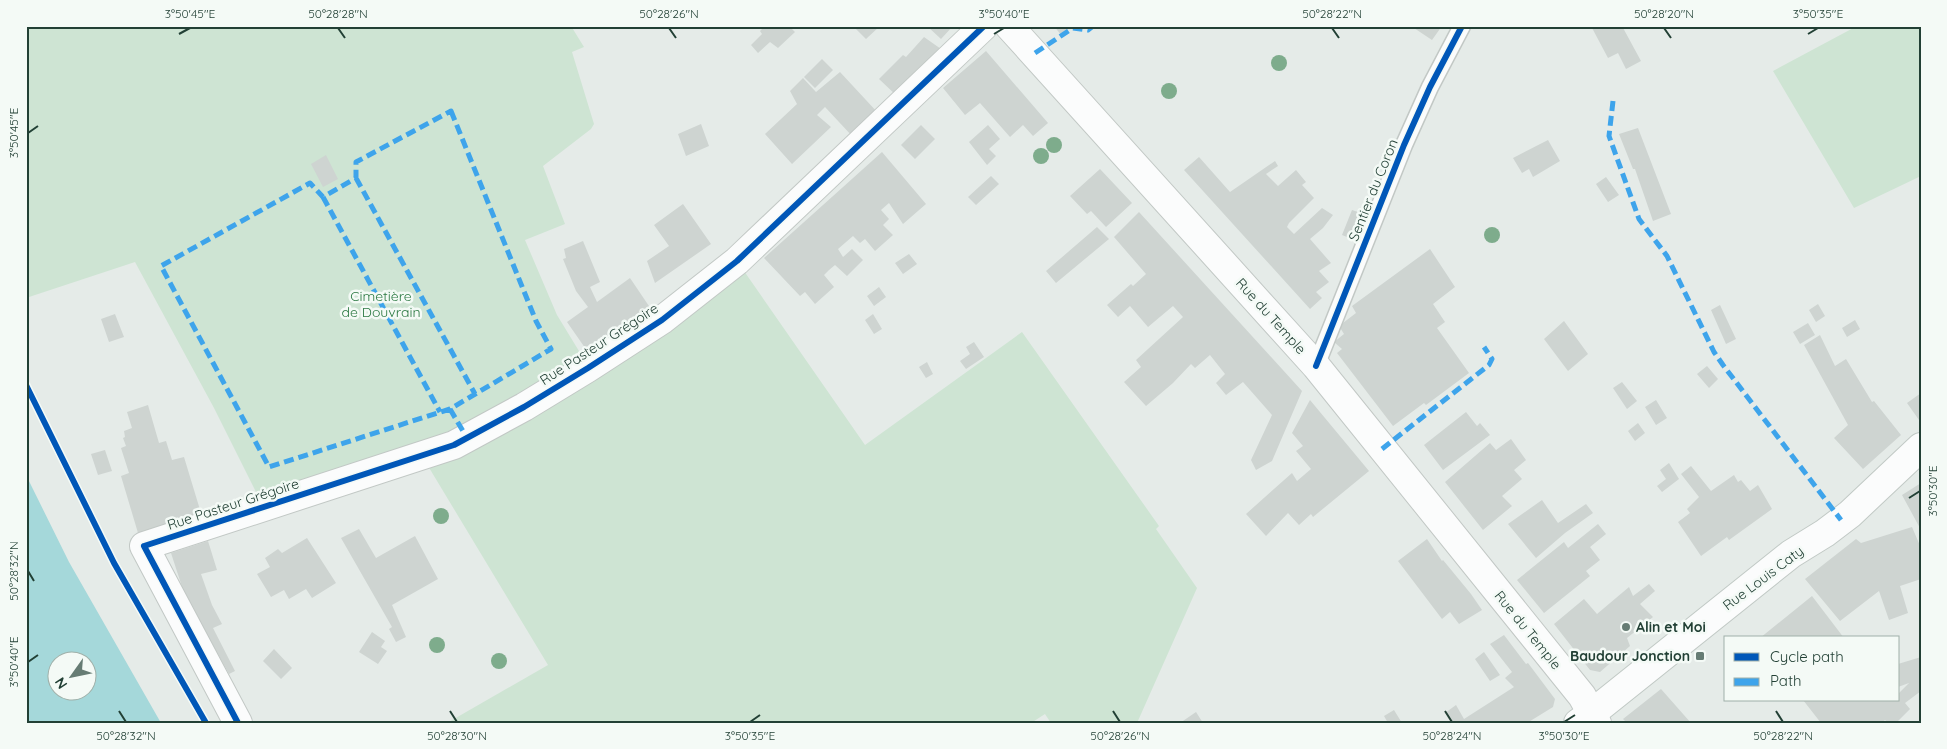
<svg xmlns="http://www.w3.org/2000/svg" width="1947" height="749" font-family="Quicksand,sans-serif">
<style>
.green{fill:#cee4d3}
.water{fill:#a5d8da;fill-rule:evenodd}
.building{fill:#ced4d1}
.lines{fill:none;stroke-linecap:round;stroke-linejoin:round}
.lane-casing{stroke:#c2c8c5;stroke-width:19}
.street-casing{stroke:#c2c8c5;stroke-width:30}
.secondary-casing{stroke:#c1c9c5;stroke-width:30}
.lane{stroke:#fbfcfc;stroke-width:16}
.street{stroke:#fbfcfc;stroke-width:28}
.secondary{stroke:#fbfcfc;stroke-width:28}
.quiet{stroke:#3ea4eb;stroke-width:5;stroke-dasharray:10 5;stroke-linecap:butt}
.cycleway-casing{stroke:#f4faf6;stroke-width:9}
.cycleway{stroke:#0057b8;stroke-width:6}
.tree{fill:#7eac8c}
.ticks{fill:none;stroke:#224035;stroke-width:2}
.poi-dot{fill:#667c74;stroke:#f4faf6;stroke-width:2}
.labels{text-anchor:middle;stroke-width:5;stroke-linejoin:round;paint-order:stroke}
.street-label{font-size:14px;fill:#224035;stroke:#f4faf6}
.park-label{font-size:14px;fill:#2a7841;stroke:#f4faf6}
.poi-label{font-size:14px;font-weight:bold;fill:#224035;stroke:#f4faf6;text-anchor:start}
.neatline{fill:none;stroke:#224035;stroke-width:2}
.ticks-label{font-size:12px;text-anchor:middle;fill:#224035}
</style>
<rect width="100%" height="100%" fill="#e5ebe8"/>
<path class="green" d="M26 26H571L584 47 572 52 594 124 591 129 543 166 565 224 525 240 557 315 582 356 737 261 865 445 1022 332 1159 526 1156 529 1197 588 1137 723H1051L1045 714 1031 723H447L548 665 425 461 258 496 214 408 135 262 26 298Z
M1857 26H1921V176L1854 208 1773 71Z"/>
<path class="water" d="M26 475 69 562 161 723H26ZM58 662H88V692H58Z"/>
<path class="building" d="M765 26H789L795 32 778 48 770 42 758 53 751 45 762 34 760 31Z
M853 26H880L866 39Z
M927 26H953L941 39Z
M1054 26H1072L1061 35Z
M1411 26H1442L1432 40Z
M1591 26H1622L1641 61 1626 69 1618 53 1608 58Z
M924 37 941 49 898 97 879 79 903 55 906 57Z
M986 51 1048 123 1033 136 1023 125 1010 137 980 103 965 115 943 88Z
M822 59 833 70 815 88 804 77Z
M840 72 878 113 853 137 825 107 817 115 831 127 792 164 765 134 797 104 790 91 803 78 816 92Z
M701 124 709 146 686 156 678 134Z
M921 125 935 139 915 159 901 145Z
M988 125 1000 139 989 149 996 156 987 165 969 142Z
M1638 128 1671 214 1653 221 1635 169H1633L1619 134Z
M1548 140 1560 161 1533 177 1529 169 1522 173 1513 158Z
M882 152 926 204 903 224 889 203 881 210 889 219 883 225 893 235 875 251 865 239 860 243 853 236 838 249 843 257 852 249 863 260 847 276 835 265 829 270 824 275 834 287 815 304 805 292 800 296 764 258Z
M326 155 338 179 323 187 311 164Z
M1199 157 1230 192 1275 161 1278 166 1266 174 1278 186 1296 170 1306 182 1302 185 1314 198 1289 223 1287 227 1294 234 1322 208 1333 215 1323 228 1310 239 1331 263 1319 271 1329 282 1316 292 1322 298 1310 309 1184 170Z
M1100 169 1132 203 1106 227 1091 211 1087 214 1070 196Z
M991 176 999 184 976 205 968 197Z
M1606 177 1619 195 1608 202 1596 184Z
M683 204 711 244 655 283 647 261 669 246 654 225Z
M1352 210 1367 215 1357 241 1342 235Z
M1139 212 1302 391 1272 461 1256 470 1251 460 1272 415 1243 382 1226 395 1216 383 1225 374 1210 355 1195 368 1191 364 1173 383 1146 406 1124 382 1141 367 1136 360 1183 317 1173 306 1148 327 1130 306 1118 317 1107 305 1131 284 1133 286 1146 274 1114 237Z
M1097 227 1109 239 1056 283 1046 271Z
M583 241 600 282 590 287 597 302 630 278 653 312 590 355 567 322 588 307 576 291 563 259 566 258 564 249Z
M1430 249 1455 287 1433 304 1445 322 1437 328 1469 373 1426 405 1424 403 1393 426 1337 353 1342 349 1334 342 1344 334 1339 326 1356 313 1352 306Z
M909 254 917 264 903 274 895 263Z
M879 287 886 297 874 306 867 296Z
M1818 304 1825 316 1816 322 1809 310Z
M1720 305 1736 339 1726 344 1711 310Z
M115 314 124 337 109 342 101 319Z
M873 314 882 329 874 334 865 320Z
M1855 320 1860 329 1847 337 1842 328Z
M1564 321 1588 354 1568 371 1544 339Z
M1808 323 1815 335 1800 344 1793 332Z
M1820 335 1835 366 1846 359 1872 402 1874 401 1901 435 1863 469 1834 438 1848 425 1804 345Z
M974 342 984 357 966 369 960 361 970 354 966 347Z
M927 362 933 374 926 378 919 367Z
M1707 366 1718 379 1709 388 1697 374Z
M1622 382 1637 401 1627 409 1613 388Z
M1921 393V419L1919 420 1907 403Z
M1310 400 1369 471 1313 517 1311 514 1299 525 1288 513 1266 536 1246 514 1292 473 1297 481 1311 469 1296 451 1303 446 1292 433Z
M1656 400 1667 418 1656 425 1645 407Z
M148 405 159 443 166 441 172 460 184 457 201 513 138 533 121 476 129 473 121 448 126 446 123 438 125 437 124 431 132 428 127 412Z
M1466 412 1477 426 1480 423 1490 435 1443 470 1424 445Z
M1638 423 1645 433 1635 441 1628 431Z
M1511 439 1526 460 1514 470 1522 479 1502 496 1512 506 1483 530 1445 482 1490 443 1496 450Z
M105 450 112 471 98 475 91 454Z
M1669 463 1679 479 1662 492 1657 486 1666 479 1660 470Z
M1691 466 1711 491 1734 475 1738 482 1741 480 1750 491 1758 485 1772 509 1729 540 1727 537 1701 556 1678 522 1690 513 1687 509 1699 497 1681 474Z
M1921 483V530L1902 495Z
M1542 500 1558 523 1586 504 1593 513 1565 533 1536 558 1508 524Z
M1598 524 1606 534 1590 547 1600 560 1586 571 1590 576 1544 613 1517 580 1564 542 1568 548Z
M1912 527 1921 548V579L1900 586 1908 613 1889 620 1879 591 1840 621 1805 579 1856 539 1861 543Z
M359 529 376 558 415 536 438 579 392 605 406 637 396 642 389 629 392 627 341 538Z
M307 538 336 583 312 598 306 589 289 599 284 590 271 597 257 574 270 567 265 558 278 549 282 553Z
M1427 539 1442 561 1443 560 1471 594 1482 610 1459 624 1450 612 1442 619 1398 561Z
M208 541 217 570 201 574 212 605 222 624 213 628 235 671 229 674 184 593 171 553Z
M1649 584 1655 591 1640 604 1653 617 1627 638 1630 646 1600 672 1590 670 1554 624 1584 599 1597 614 1629 587 1633 596Z
M1812 596 1844 638H1760Z
M372 632 385 641 381 647 387 651 378 664 359 652Z
M1504 635 1526 664 1528 663 1555 699 1553 707 1527 723H1451L1445 713 1456 705 1464 719 1514 687 1505 678 1512 672 1490 644Z
M274 649 292 668 281 679 263 661Z
M1484 652 1500 675 1490 681 1475 659Z
M1921 657V691L1905 703 1910 709 1896 723H1888L1885 720 1882 723H1873L1871 721 1869 723H1821L1803 700H1898V694L1909 683 1898 687V664Z
M1661 689 1691 723H1627L1623 719Z
M1394 710 1402 723H1388L1384 716Z
M1196 712 1203 723H1180Z"/>
<g class="lines">
<defs>
<path id="lane" d="M1316 366 1404 145 1430 87 1462 26"/>
<path id="street" d="M1009 26 1316 366 1582 696 1597 723
M238 723 144 546 454 445 524 407 588 368 662 320 737 261 984 26"/>
<path id="secondary" d="M1578 723 1591 714 1791 554 1825 533 1850 514 1921 447"/>
</defs>
<use href="#lane" class="lane-casing"/>
<use href="#street" class="street-casing"/>
<use href="#secondary" class="secondary-casing"/>
<use href="#lane" class="lane"/>
<use href="#street" class="street"/>
<use href="#secondary" class="secondary"/>
<path class="quiet" d="M1035 53 1073 28 1088 30 1093 26
M1613 101 1609 136 1639 219 1667 256 1714 352 1723 365 1841 520
M451 111 536 321 551 349 450 409 269 467 161 266 310 183 323 197 356 178V162Z
M356 178 475 394
M323 197 440 412
M450 409 467 438
M1382 449 1489 365 1492 359 1484 347"/>
<defs>
<path id="cycleway" d="M1316 366 1404 145 1430 87 1462 26
M26 385 114 563 206 723
M238 723 144 546 454 445 524 407 588 368 662 320 737 261 984 26"/>
</defs>
<use href="#cycleway" class="cycleway-casing"/>
<use href="#cycleway" class="cycleway"/>
</g>
<g class="tree">
<circle cx="1279" cy="63" r="8"/>
<circle cx="1169" cy="91" r="8"/>
<circle cx="1054" cy="145" r="8"/>
<circle cx="1041" cy="156" r="8"/>
<circle cx="1492" cy="235" r="8"/>
<circle cx="441" cy="516" r="8"/>
<circle cx="437" cy="645" r="8"/>
<circle cx="499" cy="661" r="8"/>
</g>
<path class="ticks" d="M338 28 345 38M669 28 676 38M1332 28 1339 38M1664 28 1671 38M179 34 190 28M994 34 1004 28M1808 34 1818 28M28 133 38 126M1909 498 1920 491M28 571 34 581M28 662 38 655M119 711 126 722M450 711 457 722M1113 711 1120 722M1445 711 1452 722M1776 711 1783 722M750 722 760 715M1564 722 1575 715"/>
<g class="poi-dot">
<circle cx="1626" cy="627" r="5"/>
<rect x="1695" y="651" width="10" height="10" rx="2.5"/>
</g>
<g class="labels">
<g class="street-label">
<text transform="translate(1373 190) rotate(-68)" y="5">Sentier du Coron</text>
<text transform="translate(1271 316) rotate(48)" y="5">Rue du Temple</text>
<text transform="translate(599 344) rotate(-33)" y="5">Rue Pasteur Grégoire</text>
<text transform="translate(233 504) rotate(-18)" y="5">Rue Pasteur Grégoire</text>
<text transform="translate(1763 578) rotate(-37)" y="5">Rue Louis Caty</text>
<text transform="translate(1528 630) rotate(51)" y="5">Rue du Temple</text>
</g>
<g class="park-label">
<text x="381" y="301">Cimetière<tspan x="381" dy="16">de Douvrain</tspan></text>
</g>
<g class="poi-label">
<text x="1636" y="632">Alin et Moi</text>
<text x="1690" y="661" text-anchor="end">Baudour Jonction</text>
</g>
</g>
<rect width="1947" height="749" fill="none" stroke="#f4faf6" stroke-width="55"/>
<rect x="1724" y="636" width="175" height="65" fill="#f4faf6" stroke="#a0b0a9"/>
<rect x="1734" y="653" width="25" height="8" fill="#0057b8" stroke="#a0b0a9"/>
<text x="1770" y="662" font-size="15" fill="#224035">Cycle path</text>
<rect x="1734" y="678" width="25" height="8" fill="#3ea4eb" stroke="#a0b0a9"/>
<text x="1770" y="686" font-size="15" fill="#224035">Path</text>
<g transform="translate(72 676) rotate(237)"><circle r="24" fill="#f4faf6" stroke="#a0b0a9"/>
<path d="M0-4L9 19L0 12L-9 19Z" fill="#667c74"/>
<text y="-8" font-size="14" font-weight="bold" text-anchor="middle" fill="#224035">N</text>
</g>
<rect x="28" y="28" width="1892" height="694" class="neatline"/>
<g class="ticks-label">
<text x="190" y="18">3°50'45"E</text>
<text x="338" y="18">50°28'28"N</text>
<text x="669" y="18">50°28'26"N</text>
<text x="1004" y="18">3°50'40"E</text>
<text x="1332" y="18">50°28'22"N</text>
<text x="1664" y="18">50°28'20"N</text>
<text x="1818" y="18">3°50'35"E</text>
<text transform="translate(14 133) rotate(-90)" y="4">3°50'45"E</text>
<text transform="translate(1933 491) rotate(-90)" y="4">3°50'30"E</text>
<text transform="translate(14 571) rotate(-90)" y="4">50°28'32"N</text>
<text transform="translate(14 662) rotate(-90)" y="4">3°50'40"E</text>
<text x="126" y="740">50°28'32"N</text>
<text x="457" y="740">50°28'30"N</text>
<text x="750" y="740">3°50'35"E</text>
<text x="1120" y="740">50°28'26"N</text>
<text x="1452" y="740">50°28'24"N</text>
<text x="1564" y="740">3°50'30"E</text>
<text x="1783" y="740">50°28'22"N</text>
</g>
</svg>
